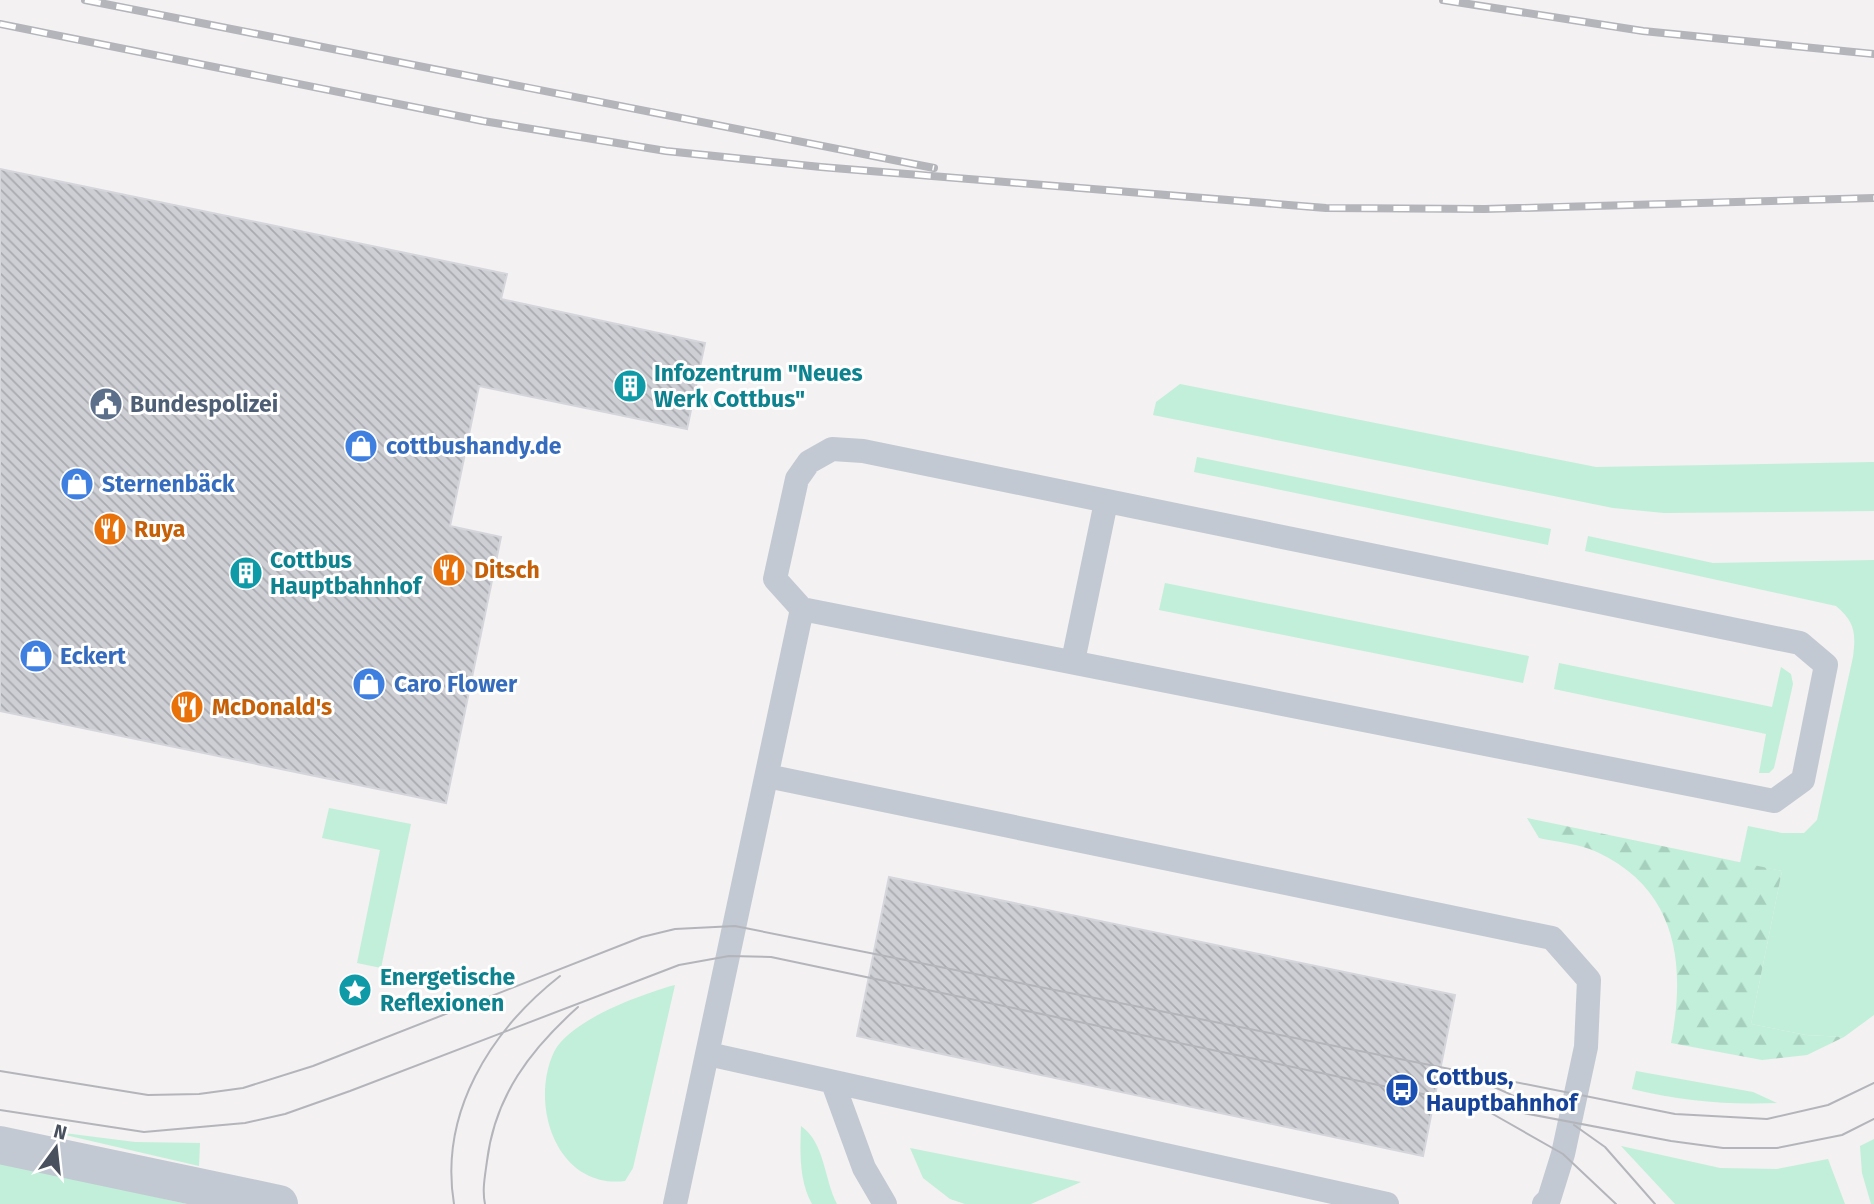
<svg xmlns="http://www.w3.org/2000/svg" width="1874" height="1204" font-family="'Fira Sans',sans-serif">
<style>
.green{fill:#c1efd9}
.forest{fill:url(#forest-firs)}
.building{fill:url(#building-back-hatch);stroke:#d5d6dc;stroke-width:2}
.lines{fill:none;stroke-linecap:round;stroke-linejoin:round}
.service{stroke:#c2c9d2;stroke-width:24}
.tertiary{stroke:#c2c9d2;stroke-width:38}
.tram{stroke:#b3b5bb;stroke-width:2}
.rail-casing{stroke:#b3b5bb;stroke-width:8}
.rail{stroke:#fff;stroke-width:5;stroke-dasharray:16;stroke-linecap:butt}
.labels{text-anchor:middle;stroke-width:6;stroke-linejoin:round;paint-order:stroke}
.culture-label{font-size:23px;font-weight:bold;fill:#0d838f;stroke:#fff;text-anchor:start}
.service-label{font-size:23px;font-weight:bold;fill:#4e5e75;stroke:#fff;text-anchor:start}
.shop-label{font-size:23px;font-weight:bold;fill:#366cbe;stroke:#fff;text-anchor:start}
.food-label{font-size:23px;font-weight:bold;fill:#c56008;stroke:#fff;text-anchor:start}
.transit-label{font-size:23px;font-weight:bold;fill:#164399;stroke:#fff;text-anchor:start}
</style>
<defs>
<pattern id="forest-firs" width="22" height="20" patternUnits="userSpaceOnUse" patternTransform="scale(1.75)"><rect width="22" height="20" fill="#c1efd9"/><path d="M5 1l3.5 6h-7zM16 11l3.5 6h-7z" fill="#a7cfbd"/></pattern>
<pattern id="building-back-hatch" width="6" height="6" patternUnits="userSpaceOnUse" patternTransform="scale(1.75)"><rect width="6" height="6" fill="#cecfd5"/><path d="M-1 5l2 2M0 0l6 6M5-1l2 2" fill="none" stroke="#a9aab0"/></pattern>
</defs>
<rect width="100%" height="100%" fill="#f3f1f1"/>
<path class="green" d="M1180 384 1596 467 1874 462V511L1664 513 1613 508 1153 415 1156 402Z
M1197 457 1551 529 1548 545 1194 472Z
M1588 536 1713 563 1874 560V1015L1844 1037 1806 1035 1751 1024 1782 871 1740 863 1748 826 1782 833H1804L1817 820 1853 657C1856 633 1855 622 1836 606L1585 551Z
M1165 583 1529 656 1523 683 1159 610Z
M1559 663 1772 707 1781 667 1791 674 1793 684 1774 768 1769 773H1759L1766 734 1554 689Z
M329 808 411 824 381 968 357 963 380 850 322 838Z
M675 985 633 1168 625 1181C557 1189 529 1105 554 1052 570 1020 642 994 675 985Z
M1636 1071 1753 1092 1777 1103C1727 1105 1681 1101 1632 1089Z
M801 1126C825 1143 824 1179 837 1204H812C799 1181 800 1152 801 1126Z
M48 1131 135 1142 200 1143 199 1166Z
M1874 1139V1204H1871L1862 1173 1860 1146Z
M1621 1146 1720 1168 1777 1169 1828 1159 1845 1204H1675Z
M910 1148 1081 1182 1031 1204H965L950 1199 923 1178Z
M0 1162 187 1204H0Z"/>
<path class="forest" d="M1527 818 1782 871 1751 1024 1806 1035 1844 1037 1807 1055 1762 1060 1671 1043C1686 965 1678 890 1597 852 1580 844 1557 842 1539 838Z"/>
<path class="building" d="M0 169 507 274 501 299 705 343 687 429 479 386 450 526 501 537 446 803 0 711Z
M889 877 1455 995 1423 1156 857 1036Z"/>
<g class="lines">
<path class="service" d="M832 449 863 451 1800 643 1826 665 1803 780 1774 801 802 609 775 579 797 479 809 462Z
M1073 661 1106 502
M767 776 1552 938 1589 980 1586 1047 1563 1154 1549 1199 1544 1204
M708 1054 1387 1204
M833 1083 864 1168 885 1204
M675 1204 802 609"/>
<path class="tertiary" d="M0 1145 279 1204"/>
<path class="tram" d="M0 1071 148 1095 199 1094 243 1088 313 1066 642 937 675 929 735 926 1675 1114 1767 1119 1828 1105 1874 1083
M1492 1086 1549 1112
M0 1110 144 1132 245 1123 285 1114 350 1091 679 965 729 956 771 957 1402 1090 1671 1141 1723 1148H1777L1842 1135 1874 1119
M1491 1113 1563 1154 1616 1204
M1574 1125 1605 1147 1655 1204
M454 1204C439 1113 490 1031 560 976
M485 1204C482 1190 485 1176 487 1161 495 1096 530 1050 578 1007"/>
<defs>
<path id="rail" d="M85 0 934 168
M1443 0 1643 31 1874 54
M0 24 483 121 666 151 821 167 1326 208 1485 209 1874 198"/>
</defs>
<use href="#rail" class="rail-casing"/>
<use href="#rail" class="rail"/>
</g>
<defs>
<symbol id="building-disc" viewBox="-11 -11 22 22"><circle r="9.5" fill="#0f9aa8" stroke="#fff"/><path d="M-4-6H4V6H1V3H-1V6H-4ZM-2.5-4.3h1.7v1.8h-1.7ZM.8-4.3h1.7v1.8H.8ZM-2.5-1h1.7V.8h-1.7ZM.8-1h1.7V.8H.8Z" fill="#fff"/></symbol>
<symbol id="civic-disc" viewBox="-11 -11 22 22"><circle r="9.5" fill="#5c6f8a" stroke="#fff"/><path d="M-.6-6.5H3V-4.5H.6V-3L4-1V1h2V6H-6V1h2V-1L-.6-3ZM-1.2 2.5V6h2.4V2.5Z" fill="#fff"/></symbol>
<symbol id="shop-disc" viewBox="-11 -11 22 22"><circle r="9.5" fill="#3f7fe0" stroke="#fff"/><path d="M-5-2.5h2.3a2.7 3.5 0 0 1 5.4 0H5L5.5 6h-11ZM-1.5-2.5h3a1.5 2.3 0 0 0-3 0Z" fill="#fff"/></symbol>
<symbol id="restaurant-disc" viewBox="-11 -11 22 22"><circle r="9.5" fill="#e8710a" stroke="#fff"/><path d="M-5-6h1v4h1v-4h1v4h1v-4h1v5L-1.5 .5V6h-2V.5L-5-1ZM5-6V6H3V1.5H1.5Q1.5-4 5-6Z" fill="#fff"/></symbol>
<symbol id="sight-disc" viewBox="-11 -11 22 22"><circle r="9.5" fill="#0f9aa8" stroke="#fff"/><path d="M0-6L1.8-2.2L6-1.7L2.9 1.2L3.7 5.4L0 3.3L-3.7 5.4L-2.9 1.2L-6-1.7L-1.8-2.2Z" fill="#fff"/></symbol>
<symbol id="bus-disc" viewBox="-11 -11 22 22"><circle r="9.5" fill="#1a4fb4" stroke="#fff"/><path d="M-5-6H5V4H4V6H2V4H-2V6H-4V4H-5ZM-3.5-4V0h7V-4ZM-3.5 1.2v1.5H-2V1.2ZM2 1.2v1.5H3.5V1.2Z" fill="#fff"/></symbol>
</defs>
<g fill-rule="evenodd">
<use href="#building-disc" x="611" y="367" width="38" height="38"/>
<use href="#civic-disc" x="87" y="385" width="38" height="38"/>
<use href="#shop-disc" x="342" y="427" width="38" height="38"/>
<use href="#shop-disc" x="58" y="465" width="38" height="38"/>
<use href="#restaurant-disc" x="91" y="510" width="38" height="38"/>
<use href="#restaurant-disc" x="430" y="551" width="38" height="38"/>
<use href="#building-disc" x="227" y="554" width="38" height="38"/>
<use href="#shop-disc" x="17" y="637" width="38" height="38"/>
<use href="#shop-disc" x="350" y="665" width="38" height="38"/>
<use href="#restaurant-disc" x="168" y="688" width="38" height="38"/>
<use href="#sight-disc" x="336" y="971" width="38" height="38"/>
<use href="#bus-disc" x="1383" y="1071" width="38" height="38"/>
</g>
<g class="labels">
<g class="culture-label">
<text x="654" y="381">Infozentrum "Neues<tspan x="654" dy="26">Werk Cottbus"</tspan></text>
<text x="270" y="568">Cottbus<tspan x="270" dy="26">Hauptbahnhof</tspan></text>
<text x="380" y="985">Energetische<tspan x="380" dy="26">Reflexionen</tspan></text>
</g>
<g class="service-label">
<text x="130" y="412">Bundespolizei</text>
</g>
<g class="shop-label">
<text x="386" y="454">cottbushandy.de</text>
<text x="102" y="492">Sternenbäck</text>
<text x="60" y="664">Eckert</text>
<text x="394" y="692">Caro Flower</text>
</g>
<g class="food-label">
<text x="134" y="537">Ruya</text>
<text x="474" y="578">Ditsch</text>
<text x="212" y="715">McDonald's</text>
</g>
<g class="transit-label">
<text x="1426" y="1085">Cottbus,<tspan x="1426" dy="26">Hauptbahnhof</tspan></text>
</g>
</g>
<g transform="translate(56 1148) rotate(15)" stroke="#ffffff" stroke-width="5" paint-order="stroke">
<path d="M0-5L12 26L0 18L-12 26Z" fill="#49515e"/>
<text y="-10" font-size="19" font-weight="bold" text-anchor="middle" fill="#49515e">N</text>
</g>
</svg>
